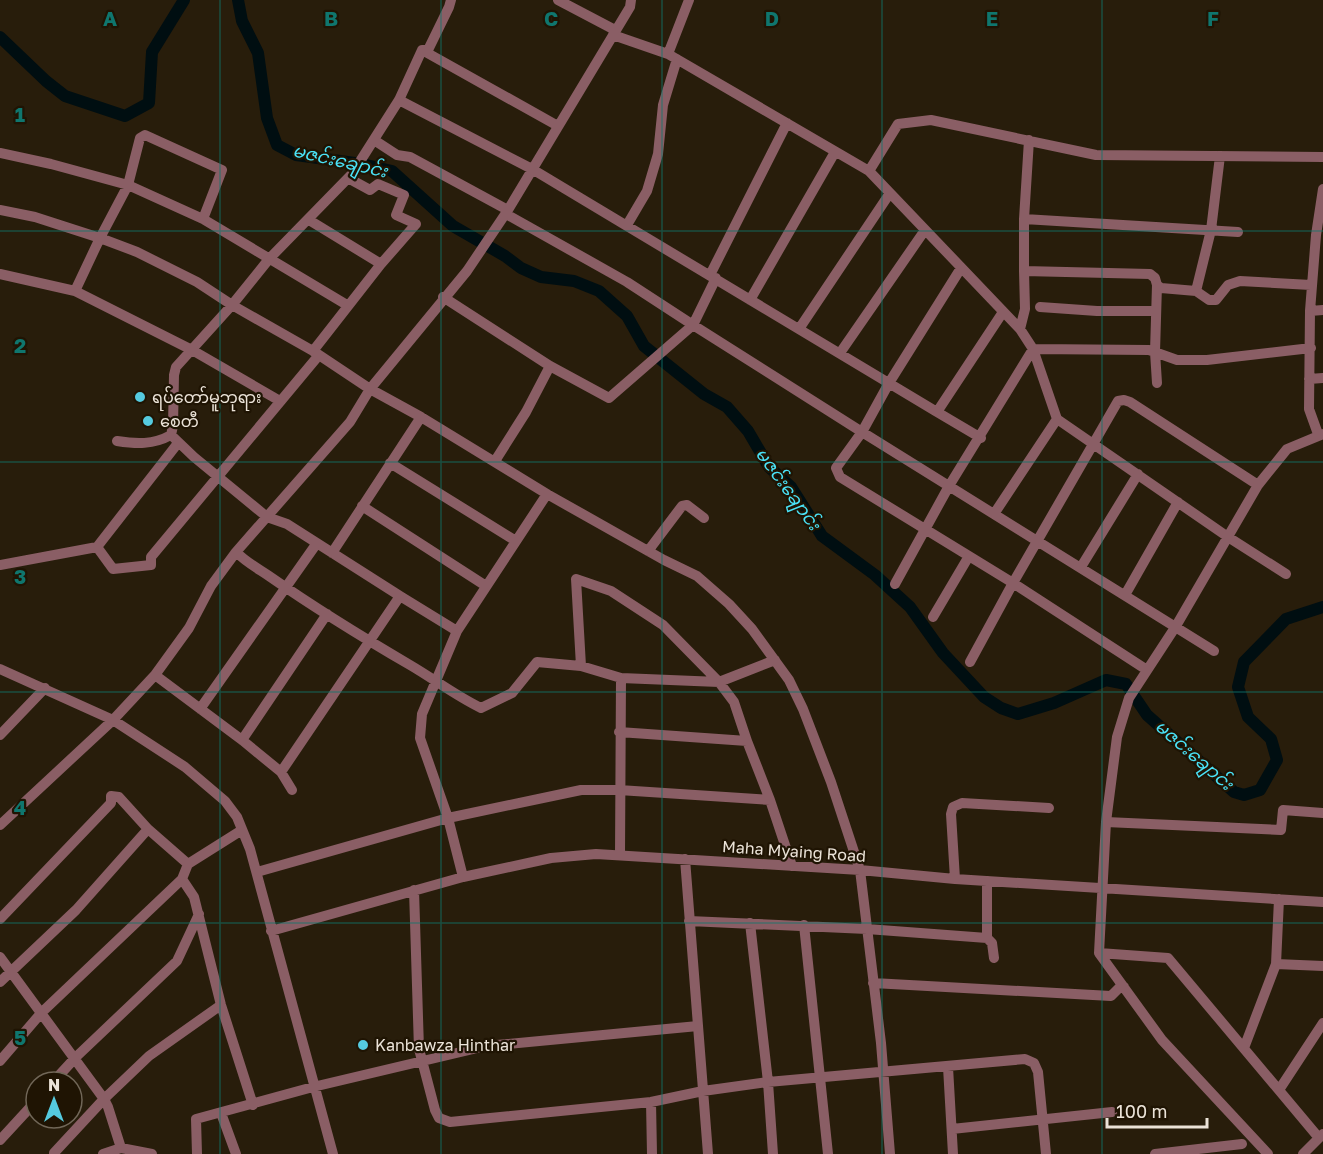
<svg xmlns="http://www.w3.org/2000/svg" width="1323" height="1154" font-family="'Golos Text','Noto Sans Myanmar',sans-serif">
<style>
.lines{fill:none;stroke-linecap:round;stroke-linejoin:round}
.river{stroke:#000e11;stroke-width:12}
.minor{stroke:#8a5e65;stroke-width:10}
.grid{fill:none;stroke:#0f766e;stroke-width:1.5;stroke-opacity:0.55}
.poi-dot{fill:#55cadf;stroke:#1f1403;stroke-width:2}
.labels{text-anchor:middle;stroke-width:4.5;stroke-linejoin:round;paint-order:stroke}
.poi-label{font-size:16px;fill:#ebe3d8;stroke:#1f1403;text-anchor:start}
.street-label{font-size:16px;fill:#ebe3d8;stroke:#1f1403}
.water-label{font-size:18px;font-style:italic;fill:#4ae2f7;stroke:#1f1403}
.grid-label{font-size:20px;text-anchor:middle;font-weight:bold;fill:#0f766e;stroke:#1f1403;stroke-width:4.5;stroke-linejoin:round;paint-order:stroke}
</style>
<rect width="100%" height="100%" fill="#281d0b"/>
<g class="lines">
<path class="river" d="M238 0 242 21 258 53 267 118 277 145 296 155 362 164 392 171 453 226 505 256 521 268 541 277 574 281 599 291 627 316 644 346 704 394 727 407 748 431 769 467 791 487 822 536 875 575 910 607 943 653 984 697 1001 708 1018 714 1054 703 1106 680 1126 684 1147 715 1234 792 1244 795 1260 790 1277 760 1271 739 1248 717 1238 687 1244 662 1286 619 1323 607
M0 37 46 81 65 96 125 116 149 103 152 52 184 0"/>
<path class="minor" d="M558 0 615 30
M613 35 668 54 869 171
M422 50 558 126
M668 54 689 0
M399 100 532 169 937 412 1003 312
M374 140 397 155 410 157 508 210
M1029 140 1024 219V271L1150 274 1155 278 1157 285 1161 288 1196 291 1209 300H1216L1228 285 1240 281 1311 285
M0 153 51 164 128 185 203 219 347 305
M348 178 370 190 378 184 404 195 396 215 416 224 381 264
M0 210 35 217 100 238 137 252 197 282 232 305 313 351 370 389 421 417 547 494 664 560 697 576 729 604 752 629 789 680 803 709 831 782 860 870 881 1043 890 1154
M506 214 627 282 693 325 716 278
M1024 219 1238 232
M309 220 381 264 313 351
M627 225 647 191 658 154 663 105 677 59
M961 268 889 383 862 432 836 468 840 477 1013 583 1147 670
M0 274 75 291 192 350 280 401
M710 275 787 123
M75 291 100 238 128 185 140 138 145 135 222 170 203 219
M1196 291 1211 230 1220 156
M443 297 550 366 609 398 693 325 862 432 1214 651
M750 300 835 152
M1040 307 1097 311H1156
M1310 311 1323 310
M799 329 890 193
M1020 329 1025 309 1024 271
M840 353 925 230
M1309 379 1323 378
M1157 383 1155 352 1157 285
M937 412 981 438
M1318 434 1309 409 1310 311 1316 235 1323 189
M171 435 194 457 267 517 287 524 400 596
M117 441C136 444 153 445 171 435L173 426 174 375 176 367 232 305 269 259 352 174 399 100 422 50H428L449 7 451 0
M495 461 526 412 550 366
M390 463 516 541
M362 506 486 586
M994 514 1057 419
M97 547 113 569 151 565V557L319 355
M648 551 682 506 687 505 704 518
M236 552C246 562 257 568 269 576 315 608 362 637 410 665 434 679 456 696 481 708L512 693 537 662 581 666 621 678 719 682 775 660
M332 553 421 417
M0 565 97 547 178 443
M1081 567 1138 474
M1286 574 1228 537 1057 419 1033 349 1020 329 869 171 898 124 931 120 1096 155 1323 157
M895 584 949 486 1033 349 1149 350 1177 360H1207L1311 348
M1125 595 1178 502
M933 617 969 556
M457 631 422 714 420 738 448 818 463 877
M970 662 1013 583 1118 401 1124 400 1130 402 1258 485
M581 666 576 579 611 591 663 625 719 682 734 702 747 741 770 800 792 866
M0 669 113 720 185 767 225 801 237 817 250 849 333 1154
M155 675 189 628 211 586 236 552 350 422 370 389 467 271 508 210 630 7 631 0
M200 709 317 543
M619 732 747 741
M0 735 45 688
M242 740 327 614
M281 772 292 790
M1106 822 1281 830 1283 810 1323 813
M0 825 113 720 155 675 242 740 281 772 400 596 457 631 547 494
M620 855 621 678
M685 859 708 1154
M257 872 448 818 581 790H619L770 800
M182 879 194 897 221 1005 253 1105
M955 879 951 814 953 807 962 803 1049 808
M414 890 419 1049 435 1110 439 1118 450 1122 651 1102 703 1091 768 1082 1025 1059 1034 1063 1038 1072 1046 1154
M0 919 111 803V796L119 797 148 829 188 864
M689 921 867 929 987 938V881
M750 923 768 1082 773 1154
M804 925 828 1154
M271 931 463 877 551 858 596 854 860 870 955 879 1323 902
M987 938 992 943 994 958
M1099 953 1168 958 1319 1138
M0 957 104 1099 108 1107 121 1148
M1276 964 1323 966
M0 982 76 910 148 829
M873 983 1111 996 1119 988 1124 987
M1244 1048 1276 964 1279 899
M0 1061 42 1012 182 879 188 864 242 830
M948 1067 953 1154
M53 1082 76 1057 177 961 199 914
M1279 1090 1323 1023
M651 1102 652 1154
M221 1113 236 1154
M952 1129 1112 1112
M0 1140 36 1101
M54 1153 104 1099 149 1056 221 1005
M103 1154 121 1148 152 1154
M197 1154 196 1119 313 1087 486 1046 698 1026
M1155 1154 1242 1144
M1268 1154 1162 1040 1099 953 1106 822 1117 737 1129 698 1176 626 1258 485 1287 449 1323 434
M1303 1154 1323 1134"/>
</g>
<path class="grid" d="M220 0V1154M441 0V1154M662 0V1154M882 0V1154M1102 0V1154M0 231H1323M0 462H1323M0 692H1323M0 923H1323"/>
<g class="poi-dot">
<circle cx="140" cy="397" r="6"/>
<circle cx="148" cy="421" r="6"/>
<circle cx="363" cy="1045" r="6"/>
</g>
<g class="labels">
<g class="poi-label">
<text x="152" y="403">ရပ်တော်မူဘုရား</text>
<text x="160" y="427">စေတီ</text>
<text x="375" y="1051">Kanbawza Hinthar</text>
</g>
<g class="street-label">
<text transform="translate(794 851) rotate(4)" y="6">Maha Myaing Road</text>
</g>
<g class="water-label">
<text transform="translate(340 161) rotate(13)" y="6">မဇင်းချောင်း</text>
<text transform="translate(788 489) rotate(54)" y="6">မဇင်းချောင်း</text>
<text transform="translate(1194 755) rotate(41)" y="6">မဇင်းချောင်း</text>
</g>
</g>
<g class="grid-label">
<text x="110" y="26">A</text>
<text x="331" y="26">B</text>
<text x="551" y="26">C</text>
<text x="772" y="26">D</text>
<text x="992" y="26">E</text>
<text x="1213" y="26">F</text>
<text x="20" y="122">1</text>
<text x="20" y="353">2</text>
<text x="20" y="584">3</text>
<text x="20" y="815">4</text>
<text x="20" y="1045">5</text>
</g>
<g transform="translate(54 1100)"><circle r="28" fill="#1f1403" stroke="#716758" stroke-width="1.5"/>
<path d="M0-4.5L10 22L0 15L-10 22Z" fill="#55cadf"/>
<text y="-9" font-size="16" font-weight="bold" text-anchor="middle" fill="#ebe3d8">N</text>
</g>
<path d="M1107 1118v9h100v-9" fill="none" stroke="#ebe3d8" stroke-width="3"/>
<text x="1116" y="1118" font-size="18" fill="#ebe3d8" stroke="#1f1403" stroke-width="4.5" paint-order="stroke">100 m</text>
</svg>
